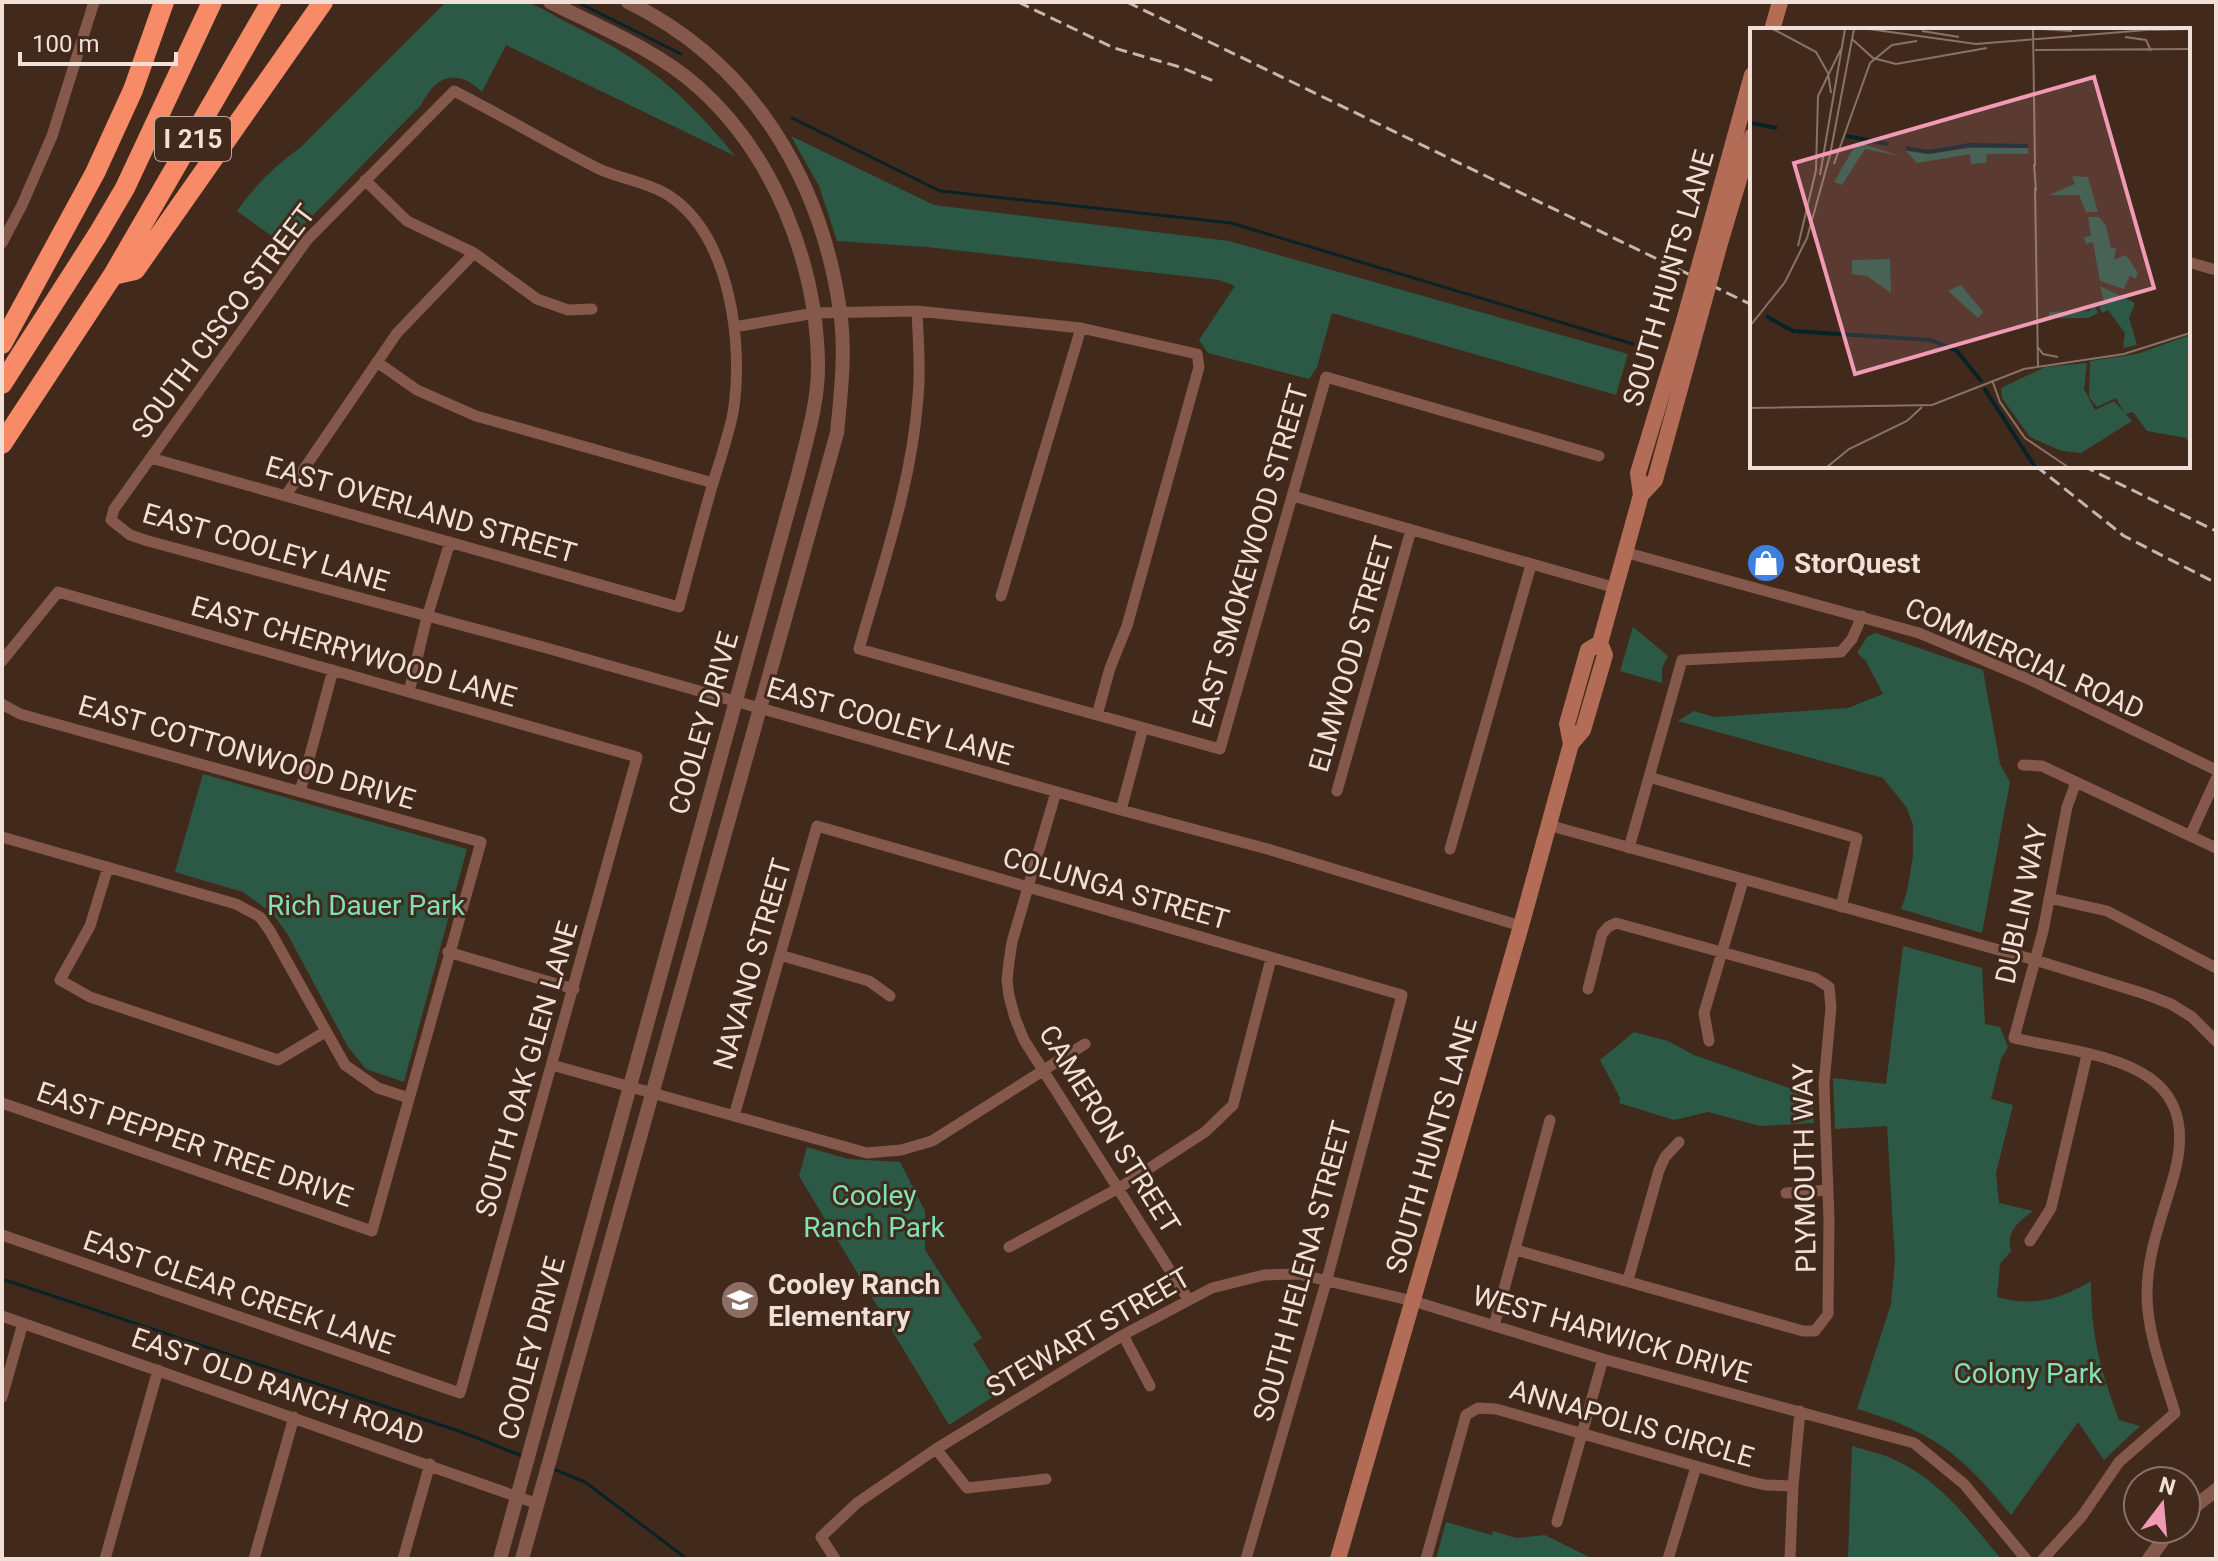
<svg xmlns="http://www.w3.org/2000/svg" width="2218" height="1561" font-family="Roboto,sans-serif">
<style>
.green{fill:#2b5946}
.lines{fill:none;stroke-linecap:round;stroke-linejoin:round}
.stream{stroke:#082327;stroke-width:3}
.minor{stroke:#84584a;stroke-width:11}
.tertiary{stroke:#84584a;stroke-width:14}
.secondary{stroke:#b36c56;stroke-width:16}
.motorway{stroke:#f78a67;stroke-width:20}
.rail{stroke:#c7b5ac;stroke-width:3;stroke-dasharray:12 6;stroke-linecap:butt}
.secondary-bridge{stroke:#b36c56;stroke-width:16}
.labels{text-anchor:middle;stroke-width:6;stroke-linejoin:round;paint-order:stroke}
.shield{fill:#412a1c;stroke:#bca9a0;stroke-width:2}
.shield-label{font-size:26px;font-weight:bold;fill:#f0e0d8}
.street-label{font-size:28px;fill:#f0e0d8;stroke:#412a1c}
.poi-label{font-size:28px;font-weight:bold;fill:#f0e0d8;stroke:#412a1c;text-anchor:start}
.park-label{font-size:28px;fill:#7fe2b8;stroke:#412a1c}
.inset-river{fill:none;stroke:#082327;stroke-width:4}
.inset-road{fill:none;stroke:#877367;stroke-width:2}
.view{fill:#f09ab5;fill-opacity:0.15;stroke:#f09ab5;stroke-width:4}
.inset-edge{fill:none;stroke:#f0e0d8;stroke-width:4}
</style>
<rect width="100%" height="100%" fill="#412a1c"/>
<path class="green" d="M446 2C465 2 509 0 526 2 540 6 556 17 570 24 644 60 683 92 735 156L506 45 482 92C457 68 436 75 421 105L284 245 237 211C255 185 276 165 301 147Z
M791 136 934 205 1229 241 1628 354 1616 395 1332 313 1317 367 1309 379 1208 353 1199 340 1235 286 1219 280 927 247 837 241 819 186Z
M1633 627 1668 656 1662 668V683L1620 671Z
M1875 633 1983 670 2000 764 2010 782 1982 933 1901 909 1907 892 1913 856V825L1907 808 1883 778 1678 721 1694 711 1714 717 1848 708 1883 694 1866 661 1857 653 1867 637Z
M203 774 467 849 404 1082 366 1069 348 1047 288 935 273 914 243 892 175 872Z
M1903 946 1982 968 1985 1024 2000 1027 2008 1047 2001 1059 1991 1099 2013 1105 1996 1173 1999 1203 2033 1211C2018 1223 2006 1230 2011 1251L2000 1264 1997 1297C2034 1307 2058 1300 2091 1281 2091 1337 2100 1368 2119 1420L2140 1426 2104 1460 2078 1422 2011 1515C1962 1455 1933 1431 1857 1409L1891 1304 1895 1261 1887 1126 1835 1129 1833 1078 1886 1084Z
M1634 1032 1668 1041 1694 1055 1812 1096 1814 1123 1760 1126 1708 1112 1674 1120 1619 1103 1620 1098 1600 1060Z
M807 1147 848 1159 900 1162 925 1211V1250L982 1338 973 1344 1002 1391 949 1425 799 1176Z
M1852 1446C1868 1451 1885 1454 1899 1462 1943 1483 1971 1523 2001 1559H1848Z
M1446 1522 1492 1535 1493 1531 1516 1538 1545 1535 1593 1559H1436Z"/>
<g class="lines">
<path class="stream" d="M577 2 681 54
M792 118 940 191 1231 223 1633 344
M2 1279 462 1432 522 1456
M551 1468 585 1482 687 1559"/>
<path class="minor" d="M365 180 407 221 474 253 537 299 568 310 592 309
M2 243 22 205 52 136 94 2
M2188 262 2216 270
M917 311C918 339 921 368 918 397 912 483 882 567 859 649L1220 749 1326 377 1599 456
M734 327 815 313 917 311 1081 328 1197 354 1199 367 1127 626 1110 668 1097 715
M377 362 417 390 476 416 713 483
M151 458 679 607C690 566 701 524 713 483 720 460 728 437 733 413 744 346 731 235 668 195 647 182 621 179 599 169 550 144 503 116 454 91L307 240 114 509 111 520 130 535 148 541 543 647 1121 810 1271 850 1521 926
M286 495 397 333 474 253
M1293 496 1616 588
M1624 552 1919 633 2033 681 2216 770
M1001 596 1081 328
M2 661 58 592 637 757 460 1393 2 1235
M409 692 427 617 450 542
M2 704 20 714 481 842 372 1231 2 1103
M2023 765 2042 766 2216 848
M1649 777 1857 838 1841 907
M1337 791 1411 530
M300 792 333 670
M1056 792 1012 942 1009 962 1007 980 1009 996 1015 1018 1024 1040 1188 1299
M1121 810 1143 728
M1548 825 2035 960 2145 994 2171 1004 2192 1017 2216 1041
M2190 836 2216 779
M2 837 236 904 260 917 270 931 345 1065 378 1088 409 1098
M1629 848 1682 660 1841 652 1852 639 1862 616
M1450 849 1531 565
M108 867 90 926 60 980 90 997 278 1060 325 1032
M2049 898 2107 911 2216 968
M448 952 574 989
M780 955 869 981 890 996
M1709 1041 1704 1013 1743 881
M552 1065 867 1153 901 1150 932 1141 1085 1044
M734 1116 817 826 1402 995 1327 1279 1246 1559
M1786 1193 1828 1190
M2030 1241 2051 1208 2087 1055
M1009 1247 1119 1188 1205 1132 1233 1105 1271 959
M1516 1250 1803 1331H1815L1828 1314 1829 1220 1824 1084 1831 1007 1829 987 1815 978 1616 923 1608 927 1602 934 1588 989
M1628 1280 1659 1170 1665 1157 1679 1142
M2 1316 538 1504
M1494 1326 1550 1120
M1123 1335 1150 1386
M2 1397 23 1323
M936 1449 967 1488 1046 1479
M1557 1522 1603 1359
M105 1559 158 1370
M254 1559 294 1417
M403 1559 430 1464
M835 1559 821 1537 857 1503 936 1449 1123 1335 1212 1288 1264 1275 1298 1274 1413 1301 1603 1359 1914 1443 1964 1484 2026 1559
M1426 1559 1466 1415 1478 1408 1496 1409 1748 1481 1765 1485 1793 1486
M1668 1559 1696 1467
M1790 1559 1793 1486 1800 1411
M2043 1559 2082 1516 2119 1462 2175 1413C2164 1375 2147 1334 2147 1294 2147 1252 2163 1215 2174 1175 2206 1059 2096 1057 2014 1038L2043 931 2067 807 2076 782"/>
<path class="tertiary" d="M2186 1513 2216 1490
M500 1559 798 475C807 438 819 400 818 362 816 261 773 153 697 86 655 49 599 27 550 2
M522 1559 837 433C841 392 846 352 840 311 821 178 751 62 628 2
M2149 1559 2171 1529"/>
<path class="secondary" d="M1772 30 1780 2
M1707 238 1752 75
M1720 243 1752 136
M1641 495 1655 480 1697 327
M1571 744 1567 724 1588 650 1600 643
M1338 1559 1521 926 1571 744 1583 730 1605 655 1600 643 1641 495 1638 473 1684 321"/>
<path class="motorway" d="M113 275 135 270 323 2
M2 344 95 173 133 90 164 2
M2 384 98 234 125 188 212 2
M2 444 113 275 271 2"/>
<path class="rail" d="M1018 2 1114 48 1180 67 1216 82
M1127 2 1752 305
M2036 466 2124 536 2216 583
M2083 466 2216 531"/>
<path class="secondary-bridge" d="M1684 321 1707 238
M1697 327 1720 243"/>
</g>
<defs>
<symbol id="shop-disc" viewBox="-11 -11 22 22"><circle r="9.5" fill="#3f7fe0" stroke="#412a1c"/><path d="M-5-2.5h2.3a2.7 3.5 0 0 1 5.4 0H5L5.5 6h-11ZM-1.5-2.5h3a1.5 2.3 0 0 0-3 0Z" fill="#fff"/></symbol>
<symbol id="school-disc" viewBox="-11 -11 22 22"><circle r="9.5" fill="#8d6e63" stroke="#412a1c"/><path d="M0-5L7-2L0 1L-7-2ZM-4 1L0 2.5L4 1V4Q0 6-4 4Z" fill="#fff"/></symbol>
</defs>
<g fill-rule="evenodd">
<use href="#shop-disc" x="1744" y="541" width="44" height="44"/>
<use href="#school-disc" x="718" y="1278" width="44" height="44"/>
</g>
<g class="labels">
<rect class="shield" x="155" y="117" width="76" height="44" rx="6"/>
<g class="shield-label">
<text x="193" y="148">I 215</text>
</g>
<g class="street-label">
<text transform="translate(1668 278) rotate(-74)" y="10">SOUTH HUNTS LANE</text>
<text transform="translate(223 321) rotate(-53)" y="10">SOUTH CISCO STREET</text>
<text transform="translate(421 509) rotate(16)" y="10">EAST OVERLAND STREET</text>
<text transform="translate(266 547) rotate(16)" y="10">EAST COOLEY LANE</text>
<text transform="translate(1250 556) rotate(-74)" y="10">EAST SMOKEWOOD STREET</text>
<text transform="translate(354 651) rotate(16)" y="10">EAST CHERRYWOOD LANE</text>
<text transform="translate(1351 654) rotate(-74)" y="10">ELMWOOD STREET</text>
<text transform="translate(2025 658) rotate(24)" y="10">COMMERCIAL ROAD</text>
<text transform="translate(890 721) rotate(16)" y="10">EAST COOLEY LANE</text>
<text transform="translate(703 723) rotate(-74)" y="10">COOLEY DRIVE</text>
<text transform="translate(247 752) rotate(16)" y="10">EAST COTTONWOOD DRIVE</text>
<text transform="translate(1116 888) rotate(16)" y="10">COLUNGA STREET</text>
<text transform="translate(2021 904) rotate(-78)" y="10">DUBLIN WAY</text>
<text transform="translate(752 964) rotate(-74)" y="10">NAVANO STREET</text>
<text transform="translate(526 1069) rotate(-74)" y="10">SOUTH OAK GLEN LANE</text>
<text transform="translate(1110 1129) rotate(58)" y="10">CAMERON STREET</text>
<text transform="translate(195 1144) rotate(19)" y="10">EAST PEPPER TREE DRIVE</text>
<text transform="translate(1431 1145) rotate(-74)" y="10">SOUTH HUNTS LANE</text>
<text transform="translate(1804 1168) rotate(-91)" y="10">PLYMOUTH WAY</text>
<text transform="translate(1302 1271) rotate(-75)" y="10">SOUTH HELENA STREET</text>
<text transform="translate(239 1292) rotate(19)" y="10">EAST CLEAR CREEK LANE</text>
<text transform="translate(1088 1332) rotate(-30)" y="10">STEWART STREET</text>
<text transform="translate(1612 1334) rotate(16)" y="10">WEST HARWICK DRIVE</text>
<text transform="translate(531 1348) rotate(-75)" y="10">COOLEY DRIVE</text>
<text transform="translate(278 1386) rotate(19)" y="10">EAST OLD RANCH ROAD</text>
<text transform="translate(1632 1423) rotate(16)" y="10">ANNAPOLIS CIRCLE</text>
</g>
<g class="poi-label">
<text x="1794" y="573">StorQuest</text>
<text x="768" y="1294">Cooley Ranch<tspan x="768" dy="32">Elementary</tspan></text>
</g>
<g class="park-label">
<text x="366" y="915">Rich Dauer Park</text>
<text x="874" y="1205">Cooley<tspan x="874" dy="32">Ranch Park</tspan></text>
<text x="2028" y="1383">Colony Park</text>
</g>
</g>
<g transform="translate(1750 28)">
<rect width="440" height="440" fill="#412a1c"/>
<path d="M107 114 150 128 115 121 92 157 84 154ZM220 120H278V126H237L236 135 221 136 220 126 167 135 156 123 178 126ZM322 148 338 149 348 184H336L329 167H299L325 156ZM338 189H349L356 198 361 220H366L364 232 376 227 388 245 385 251 380 247 374 261 350 253 343 214 336 216 334 209 341 208ZM140 231 141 265 117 248 102 246V232ZM211 257 233 284 228 290 198 263ZM350 258 385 275 379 290 387 317 373 320 375 305 358 282 352 285 349 279 354 274ZM345 277 348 285 338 290H299V284L339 283ZM440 307V417L436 410 397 403 383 384 375 386 366 370 347 379 339 369 340 333 387 326ZM337 335 334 361 345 382 364 373 382 393 331 425 312 423 280 409 252 370 251 360 295 339Z" fill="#2b5946"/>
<path class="inset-river" d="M0 95 27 100M96 108 138 116M156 120 179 124 219 117 278 118M16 288 43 303 181 312 207 323 232 354M234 360 285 439"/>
<path class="inset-road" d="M23 1 66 24 78 45 81 65M119 1 226 16 408 1M283 1 285 138M291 1 322 3M402 2 440 1M172 3 209 9M375 9 396 12 401 23M102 11 123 30 146 36 237 20M285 22 440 21M84 136 120 35 142 17 167 13M284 136 286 163M70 147 95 1M285 160 288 338M48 218 66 142 68 68 91 21M0 298 35 254 57 210 80 127 104 1M287 318 293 326 308 329M242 352 250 374 275 410 318 439M0 380 182 377 274 341 374 326 440 305M77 439 99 421 157 393 172 379"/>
<path class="view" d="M344 49 404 260 105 346 44 135Z"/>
<rect width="440" height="440" class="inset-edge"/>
</g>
<rect width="2218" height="1561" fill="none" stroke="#f0e0d8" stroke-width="8"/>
<g transform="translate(2162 1505) rotate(16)"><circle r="38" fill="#412a1c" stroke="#877367" stroke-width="2"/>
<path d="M0-6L14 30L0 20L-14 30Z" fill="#f09ab5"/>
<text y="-12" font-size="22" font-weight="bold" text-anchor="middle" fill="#f0e0d8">N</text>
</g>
<path d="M20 52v12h156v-12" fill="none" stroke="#f0e0d8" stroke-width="4"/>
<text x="32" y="52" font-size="24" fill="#f0e0d8" stroke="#412a1c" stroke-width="6" paint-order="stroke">100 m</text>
</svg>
